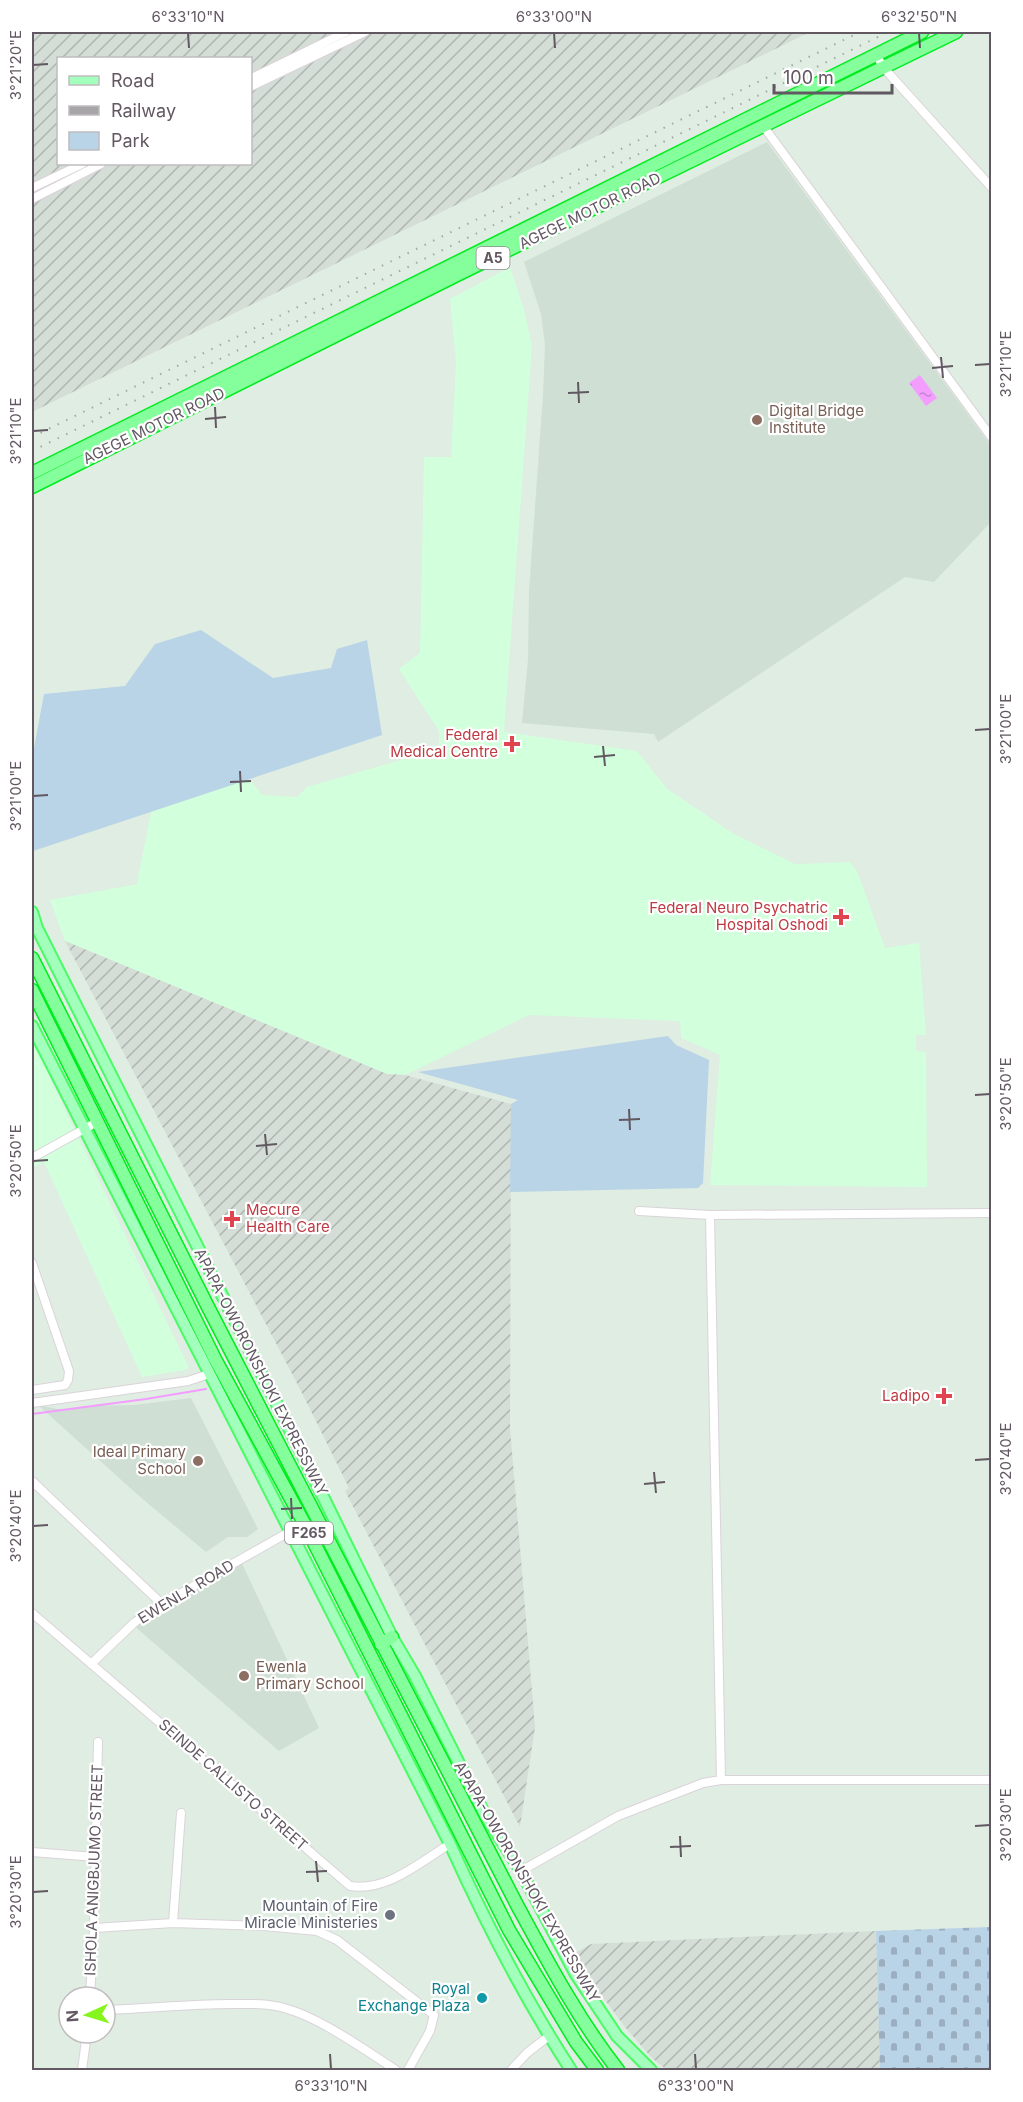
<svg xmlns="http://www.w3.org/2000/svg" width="1023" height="2102" font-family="Inter,sans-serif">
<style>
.commercial{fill:#d2ffdc}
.industrial{fill:url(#industrial-furrows);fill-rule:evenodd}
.education{fill:#d0dfd3}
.green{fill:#b9d3e7}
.cemetery{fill:url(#cemetery-stones)}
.water{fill:url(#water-ripples)}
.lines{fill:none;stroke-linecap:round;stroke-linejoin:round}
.stream{stroke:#f39dff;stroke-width:2}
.minor-casing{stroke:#dbd3da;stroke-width:10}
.major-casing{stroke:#4afb66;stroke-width:14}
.highway-casing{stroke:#00ec1e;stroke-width:15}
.minor{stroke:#fff;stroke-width:8}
.major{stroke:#a2ffbc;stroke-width:10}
.highway{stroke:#84ff9b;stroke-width:12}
.rail{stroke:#a8a5a8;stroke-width:2;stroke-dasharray:1.5 8;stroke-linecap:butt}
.ticks{fill:none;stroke:#625862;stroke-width:2}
.education-dot{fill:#8d6e63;stroke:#fff;stroke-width:2}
.health-dot{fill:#e0444e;stroke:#fff;stroke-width:2}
.worship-dot{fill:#6b7280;stroke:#fff;stroke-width:2}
.culture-dot{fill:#0f9aa8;stroke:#fff;stroke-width:2}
.labels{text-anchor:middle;stroke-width:4.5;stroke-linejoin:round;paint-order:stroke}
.shield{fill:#fff;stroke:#918a91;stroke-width:1.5}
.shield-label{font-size:14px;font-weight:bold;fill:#625862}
.street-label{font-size:15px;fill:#625862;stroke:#fff}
.education-label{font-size:15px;fill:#785e54;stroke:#fff;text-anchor:start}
.health-label{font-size:15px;fill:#be3a42;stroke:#fff;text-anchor:end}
.worship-label{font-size:15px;fill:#5b616d;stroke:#fff;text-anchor:end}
.culture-label{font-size:15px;fill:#0d838f;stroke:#fff;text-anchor:end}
.neatline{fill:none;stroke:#625862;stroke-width:2}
.ticks-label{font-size:15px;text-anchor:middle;fill:#625862}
</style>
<defs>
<pattern id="industrial-furrows" width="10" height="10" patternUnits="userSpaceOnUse" patternTransform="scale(1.5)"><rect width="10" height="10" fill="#d4ddd6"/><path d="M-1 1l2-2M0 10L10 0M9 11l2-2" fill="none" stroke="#afb6b1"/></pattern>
<pattern id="cemetery-stones" width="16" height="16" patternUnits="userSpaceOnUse" patternTransform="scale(1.5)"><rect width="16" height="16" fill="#b9d3e7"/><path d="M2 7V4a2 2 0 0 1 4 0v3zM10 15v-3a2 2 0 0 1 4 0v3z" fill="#9aaebf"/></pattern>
<pattern id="water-ripples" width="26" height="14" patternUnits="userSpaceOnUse" patternTransform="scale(1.5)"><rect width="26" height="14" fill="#f39dff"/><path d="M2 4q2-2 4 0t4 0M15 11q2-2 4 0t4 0" fill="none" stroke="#c883d2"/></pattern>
</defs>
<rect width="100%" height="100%" fill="#dfede2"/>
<path class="commercial" d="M510 267 524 310 532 346 504 732 637 751 667 789 734 834 795 864 850 862 857 871 885 948 919 943 926 1035H916V1051L926 1052 927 1187 710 1185 720 1055 681 1038 680 1021 529 1015 405 1075 387 1074 65 941 50 900 138 884V877L154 798 247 776 262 795 297 797 307 787 439 749V731L399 669 420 653 424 457H451L456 363 450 299Z
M32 1035 51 1072 48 1074 189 1368 185 1370 142 1377 44 1162 32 1168Z"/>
<path class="industrial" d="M32 32H810L32 412ZM58 58H250V164H58Z
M65 941 387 1074 405 1075 511 1104 510 1428 535 1727 520 1827 345 1491 349 1488 300 1389Z
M876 1931 880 2070H667L651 2057 625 2027 572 1955 591 1944Z"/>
<path class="education" d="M767 142 991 446V522L934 582 905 577 658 742 654 734 522 723 528 660 529 591 543 395 545 345 541 314 524 262Z
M191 1398 258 1529 247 1537H228L206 1552 138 1495 38 1405 62 1410 84 1406 134 1405Z
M239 1557 319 1728 279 1751 132 1624Z"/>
<path class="green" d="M201 630 273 678 331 668 337 649 367 640 382 735 33 851 32 759 44 694 125 686 155 644Z
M668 1036 676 1045 709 1060 703 1183 698 1188 510 1192 511 1104 518 1100 418 1072Z"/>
<path class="cemetery" d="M991 1927V2070H880L876 1931Z"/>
<path class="water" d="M920 375 937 398 926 406 909 383Z"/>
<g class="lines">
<path class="stream" d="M32 1414 146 1399 206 1389"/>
<defs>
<path id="minor" d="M876 54 883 67 992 188
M250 79 346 32
M250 87 365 32
M764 127 992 438
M32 188 82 164
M32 199 101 164
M32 1158 97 1122
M639 1211 710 1215 992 1213
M710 1215 721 1780
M32 1263 69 1371 68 1380 65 1385 32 1390
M32 1403 188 1381 209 1374
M32 1481 162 1604
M32 1613 350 1886C387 1892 420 1862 450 1844
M91 1664 135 1622 162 1604 289 1532
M32 1852 96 1857
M521 1871 618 1816 703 1783 721 1780H992
M173 1923 181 1813
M94 1928 173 1923 264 1926 317 1931 337 1940 434 2015 430 2031 408 2070
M90 1997 94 1928 98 1742
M105 2010C146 2009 188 2004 229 2004 247 2004 266 2003 284 2008 319 2017 365 2050 396 2070
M82 2070 87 2033
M511 2070 527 2053 549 2036"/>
<path id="major" d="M32 912 37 928 303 1456 392 1637 415 1676 485 1815 521 1871 575 1973 617 2036 651 2070
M32 1026 450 1844C485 1922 525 1999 571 2070"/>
<path id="highway" d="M32 473 922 32
M32 487 459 274 956 32
M32 958 208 1307 517 1905C548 1962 578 2019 618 2070
M32 990 215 1359 304 1523 509 1930 576 2042 597 2070
M381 1644 392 1637"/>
</defs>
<use href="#minor" class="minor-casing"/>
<use href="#major" class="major-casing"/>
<use href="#highway" class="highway-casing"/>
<use href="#minor" class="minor"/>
<use href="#major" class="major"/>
<use href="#highway" class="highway"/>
<path class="rail" d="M32 437 860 32
M32 451 888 32"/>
</g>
<path class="ticks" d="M188 33 189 48M554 33 555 48M919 33 920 48M33 65 48 64M941 357 943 378M975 365 990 364M932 368 953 366M578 382 579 403M568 393 589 392M215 407 216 428M205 419 226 417M33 431 48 430M975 730 990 729M603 746 605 766M594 757 615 755M240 771 241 792M230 782 251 781M33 796 48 795M975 1095 990 1094M629 1109 630 1130M619 1120 640 1119M265 1134 267 1155M256 1146 277 1144M33 1161 48 1160M975 1460 990 1459M654 1472 656 1493M644 1484 665 1482M291 1498 292 1519M281 1509 302 1508M33 1526 48 1525M975 1826 990 1825M680 1836 681 1857M670 1847 691 1846M316 1861 318 1882M306 1872 327 1871M33 1892 48 1891M330 2054 331 2069M695 2054 696 2069"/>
<g class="education-dot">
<circle cx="757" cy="420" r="6"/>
<circle cx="198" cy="1461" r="6"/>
<circle cx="244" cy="1676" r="6"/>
</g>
<g class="health-dot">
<path d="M509 735h6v6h6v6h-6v6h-6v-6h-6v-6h6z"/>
<path d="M838 908h6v6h6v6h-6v6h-6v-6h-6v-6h6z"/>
<path d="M229 1210h6v6h6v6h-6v6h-6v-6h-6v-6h6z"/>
<path d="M941 1387h6v6h6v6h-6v6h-6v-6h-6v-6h6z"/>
</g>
<circle class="worship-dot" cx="390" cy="1915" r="6"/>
<circle class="culture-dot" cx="482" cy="1998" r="6"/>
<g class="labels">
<g class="shield">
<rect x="476.5" y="247" width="33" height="22" rx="4.5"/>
<rect x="285" y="1522" width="48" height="22" rx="4.5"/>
</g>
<g class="shield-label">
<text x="493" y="263">A5</text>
<text x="309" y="1538">F265</text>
</g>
<g class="street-label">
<text transform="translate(590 211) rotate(-26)" y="5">AGEGE MOTOR ROAD</text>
<text transform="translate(154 426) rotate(-26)" y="5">AGEGE MOTOR ROAD</text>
<text transform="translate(261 1372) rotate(63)" y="5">APAPA-OWORONSHOKI EXPRESSWAY</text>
<text transform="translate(186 1592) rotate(-31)" y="5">EWENLA ROAD</text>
<text transform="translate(233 1785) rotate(41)" y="5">SEINDE CALLISTO STREET</text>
<text transform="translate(94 1870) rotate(-88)" y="5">ISHOLA ANIGBJUMO STREET</text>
<text transform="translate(527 1882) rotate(60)" y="5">APAPA-OWORONSHOKI EXPRESSWAY</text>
</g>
<g class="education-label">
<text x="769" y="416">Digital Bridge<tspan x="769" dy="17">Institute</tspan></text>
<text x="186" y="1457" text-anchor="end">Ideal Primary<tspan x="186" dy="17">School</tspan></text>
<text x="256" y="1672">Ewenla<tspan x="256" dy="17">Primary School</tspan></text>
</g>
<g class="health-label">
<text x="498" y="740">Federal<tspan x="498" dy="17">Medical Centre</tspan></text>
<text x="828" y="913">Federal Neuro Psychatric<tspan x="828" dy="17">Hospital Oshodi</tspan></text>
<text x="246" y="1215" text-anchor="start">Mecure<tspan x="246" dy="17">Health Care</tspan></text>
<text x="930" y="1401">Ladipo</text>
</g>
<g class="worship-label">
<text x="378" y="1911">Mountain of Fire<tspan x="378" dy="17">Miracle Ministeries</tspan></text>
</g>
<g class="culture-label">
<text x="470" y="1994">Royal<tspan x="470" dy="17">Exchange Plaza</tspan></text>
</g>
</g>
<rect width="1023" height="2102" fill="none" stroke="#ffffff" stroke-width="66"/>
<rect x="57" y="57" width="195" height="108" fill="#ffffff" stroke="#c0bcc0" stroke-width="1.5"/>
<rect x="69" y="76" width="30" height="9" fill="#a2ffbc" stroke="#c0bcc0" stroke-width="1.5"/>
<text x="111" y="87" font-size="18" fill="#625862">Road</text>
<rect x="69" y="106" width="30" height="9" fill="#a8a5a8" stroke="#c0bcc0" stroke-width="1.5"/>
<text x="111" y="117" font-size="18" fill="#625862">Railway</text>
<rect x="69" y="132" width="30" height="18" fill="#b9d3e7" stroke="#c0bcc0" stroke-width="1.5"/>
<text x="111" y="147" font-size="18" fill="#625862">Park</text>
<g transform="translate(87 2015) rotate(266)"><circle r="28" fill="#ffffff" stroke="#c0bcc0" stroke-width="1.5"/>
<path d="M0-4.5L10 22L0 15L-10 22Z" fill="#86f51d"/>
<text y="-9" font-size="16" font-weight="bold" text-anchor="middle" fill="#625862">N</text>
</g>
<path d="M774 84v9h118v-9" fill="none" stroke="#625862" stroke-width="3"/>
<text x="783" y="84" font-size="18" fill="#625862" stroke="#ffffff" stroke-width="4.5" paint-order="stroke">100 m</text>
<rect x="33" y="33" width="957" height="2036" class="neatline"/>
<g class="ticks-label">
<text x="188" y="22">6°33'10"N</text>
<text x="554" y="22">6°33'00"N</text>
<text x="919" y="22">6°32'50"N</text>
<text transform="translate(16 65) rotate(-90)" y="5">3°21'20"E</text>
<text transform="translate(1006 364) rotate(-90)" y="5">3°21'10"E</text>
<text transform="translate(16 431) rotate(-90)" y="5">3°21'10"E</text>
<text transform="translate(1006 729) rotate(-90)" y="5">3°21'00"E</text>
<text transform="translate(16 796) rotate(-90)" y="5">3°21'00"E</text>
<text transform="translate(1006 1094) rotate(-90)" y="5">3°20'50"E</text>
<text transform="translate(16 1161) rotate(-90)" y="5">3°20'50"E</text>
<text transform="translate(1006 1459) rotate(-90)" y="5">3°20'40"E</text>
<text transform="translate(16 1526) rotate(-90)" y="5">3°20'40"E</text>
<text transform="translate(1006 1825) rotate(-90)" y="5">3°20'30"E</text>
<text transform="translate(16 1892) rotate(-90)" y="5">3°20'30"E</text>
<text x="331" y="2091">6°33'10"N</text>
<text x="696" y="2091">6°33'00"N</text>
</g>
</svg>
